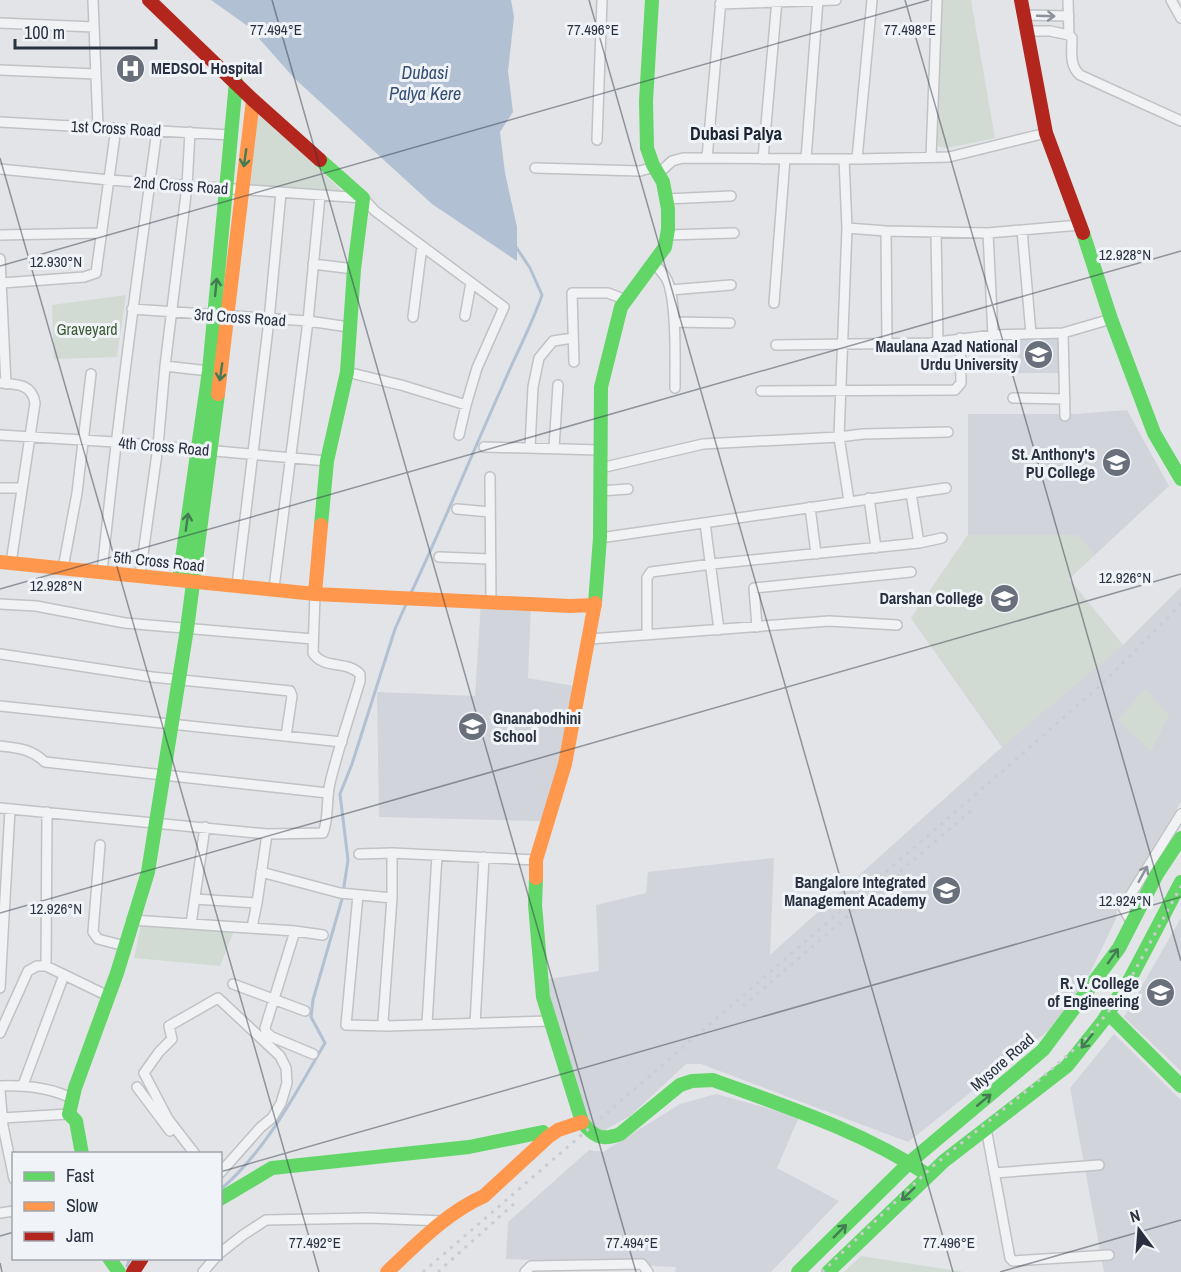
<svg xmlns="http://www.w3.org/2000/svg" width="1181" height="1272" font-family="'Archivo Narrow',sans-serif">
<style>
.built{fill:#d1d4da}
.green{fill:#d2dbd3}
.water{fill:#b1c0d2}
.lines{fill:none;stroke-linecap:round;stroke-linejoin:round}
.stream{stroke:#b1c0d2;stroke-width:3}
.street-casing{stroke:#c0c2c5;stroke-width:12}
.street{stroke:#f1f2f4;stroke-width:9}
.fast{stroke:#63d668;stroke-width:14}
.slow{stroke:#ff974d;stroke-width:14}
.jam{stroke:#b3261e;stroke-width:14}
.rail{stroke:#cbcccf;stroke-width:3;stroke-dasharray:3 6;stroke-linecap:butt}
.oneway{stroke:#8d929a}
.oneway2{stroke:#437b53}
.ticks{fill:none;stroke:#293141;stroke-width:1.5;stroke-opacity:0.45}
.labels{text-anchor:middle;stroke-width:6;stroke-linejoin:round;paint-order:stroke}
.poi-label{font-size:16px;font-weight:bold;fill:#293141;stroke:#f0f3f7;text-anchor:end}
.street-label{font-size:16px;fill:#293141;stroke:#f0f3f7}
.park-label{font-size:16px;fill:#3c5c37;stroke:#f0f3f7}
.water-label{font-size:18px;font-style:italic;fill:#344e74;stroke:#f0f3f7}
.neighbourhood-label{font-size:18px;font-weight:bold;fill:#1b2231;stroke:#f0f3f7}
.ticks-label{font-size:15px;text-anchor:middle;fill:#293141;stroke:#f0f3f7;stroke-width:6;stroke-linejoin:round;paint-order:stroke}
</style>
<rect width="100%" height="100%" fill="#e2e4e7"/>
<path class="built" d="M1018 337H1059V373H1018Z
M1127 410 1169 486 1069 579 1123 645 1181 587V802L1119 902 1115 921 1087 979 1048 1031 908 1142 701 1064H686L630 1116 603 1131 583 1120 543 980 599 971 596 905 646 893 648 872 774 858 770 955 1002 747 911 618 968 535V414H1075Z
M481 603 531 606 528 678 574 686 561 758 542 821 379 817 377 692 475 696Z
M1181 918V1071L1124 1017Z
M1114 1034 1181 1100V1272H1104L1070 1088Z
M716 1094 799 1117 777 1168 839 1201 771 1272H675L676 1267 506 1259 508 1222 589 1150 603 1152 680 1104Z"/>
<path class="green" d="M934 0H971L995 138 948 148 926 145Z
M258 112 343 192 248 186Z
M126 295 117 357 54 359 52 305Z
M968 535H1078L1094 555 1069 579 1123 645 1003 746 911 618Z
M1145 689 1169 715 1151 751 1118 720Z
M141 925 234 931 220 966 134 958Z
M861 1256 964 1272H844Z"/>
<path class="water" d="M211 0H511L514 17 508 71 513 112 500 132 505 173 517 227V261L432 204 294 78 249 27Z"/>
<g class="lines">
<path class="stream" d="M411 593C443 525 471 456 502 387 515 356 531 327 542 295L530 268 516 247
M220 1190C266 1151 295 1094 325 1043L311 1017 313 1000 342 899 348 860 340 794 352 764 395 629 407 602
M127 1266 130 1258"/>
<defs>
<path id="street" d="M93 0 98 127
M1068 0 1069 35 1072 38C1072 52 1069 65 1080 75L1181 121
M1171 0 1181 18
M720 4 836 0
M1024 15 1069 16
M0 23 94 27
M1026 31H1050L1069 35
M0 70 96 74
M0 122 231 135
M597 140 602 0
M931 157 937 0
M707 158 721 0
M763 159 777 0
M806 159 818 0
M844 159 847 228 839 437 849 501
M857 159 872 0
M535 168 640 171 654 167
M0 169 109 180 363 198 375 211 504 307 477 368 466 405 401 385 347 372
M658 174 672 161 683 158 857 159 949 157 1046 133
M666 199 731 196
M847 228 886 231 988 233 1080 225
M1022 230 1031 334
M886 231 887 344
M936 233 938 342
M0 235 102 233
M667 235 734 233
M0 259 6 384
M654 263C658 268 663 273 666 278 677 297 675 363 675 388
M313 264 354 269
M2 283 84 277 96 273 116 128
M670 290 731 285
M774 303 785 159
M132 309 308 321 349 327
M465 316 471 283
M413 317 422 246
M674 322 730 323
M1063 333 1065 416
M993 335 1063 333 1111 319
M776 345 930 343 993 335 988 233
M574 362 572 293H608L626 300
M165 366 209 371
M0 383C17 384 32 384 35 403L11 563
M761 391 955 390 961 383 960 338
M1013 398 1065 399
M0 435 115 442 327 461
M459 435 466 405
M484 447 600 450
M530 447 533 387 539 358 553 341 573 338
M554 448 558 385
M601 468 703 444 839 437 863 434 948 432
M490 477 491 602
M0 488H22
M600 491 628 489
M911 493 919 543
M869 498 876 548
M810 507 816 554
M457 509 490 512
M705 523 719 630
M600 538 946 488
M439 557 490 559
M63 568 77 493 91 374
M102 572C117 424 137 278 157 130
M140 576 158 446 165 366 187 186 190 132
M237 585 269 320 281 193
M274 588 308 321 320 196
M0 604 36 606 125 623 313 639
M757 627 754 588 911 572
M647 635V578L651 572 712 564 919 543 942 538
M590 639 829 621 897 625
M0 654 152 677 290 691 292 696 286 736
M0 706 342 742
M0 746C19 748 31 749 45 762L328 793
M0 808 267 834 323 833C329 819 326 800 330 783 338 749 350 715 360 681V674C347 660 324 670 313 653L315 594
M47 812 46 966 108 996
M100 845 93 932 98 939 125 946
M359 854 392 853
M536 860 392 853V898L383 1021 387 1026 549 1021
M261 872 340 893 392 898
M358 895 346 1025 387 1026
M195 899 257 903 267 834
M132 920 295 931 265 1028 266 1032 272 1037 313 1054
M191 924 205 827
M1132 924 1123 907 1181 814
M252 927 257 903
M295 931 323 935
M233 984 305 1011
M0 988 10 809
M427 1024 437 855
M475 1024 484 857
M0 1033 28 971 37 966H46
M23 1085 64 975
M0 1086C25 1085 50 1087 73 1099
M137 1087 170 1131
M0 1091 3 1126 14 1179
M2 1118 69 1114
M986 1128 1010 1258 1013 1261 1109 1255
M195 1154 168 1119 144 1073 159 1052 172 1039 169 1026 218 998 280 1056 286 1068 287 1083 281 1103 272 1118 261 1127 220 1173
M994 1173 1099 1165
M0 1213 14 1211
M220 1253 243 1235 266 1220 368 1218 444 1221
M203 1272 215 1258
M525 1272 531 1266 642 1264 648 1272"/>
</defs>
<use href="#street" class="street-casing"/>
<use href="#street" class="street"/>
<path class="fast" d="M320 160 363 198 354 269 347 372 327 461 321 525
M1083 233 1111 319 1154 433 1181 479
M179 580 209 371 236 82
M595 603 600 538 601 387 621 307 665 247 668 229V209L663 182 653 165 647 148 646 101 652 0
M536 878 535 905 543 997 582 1122C594 1137 602 1141 620 1134L680 1085 692 1081 713 1080C787 1107 862 1131 928 1175
M1108 1013 1181 1086
M82 1154 76 1121 69 1114 75 1088 117 973 148 872 187 629 218 394
M220 1199 272 1168 469 1147 543 1132
M109 1258 119 1272
M798 1272 910 1162 1043 1050 1119 948 1157 874 1181 838
M828 1272 944 1161 1067 1066 1103 1021 1130 979 1181 882"/>
<path class="slow" d="M218 394 253 100
M321 525 315 594 570 606 595 605
M0 562 315 594
M536 878V860L565 764 595 603
M387 1272C417 1244 446 1213 484 1196L548 1137 558 1130 582 1122"/>
<path class="jam" d="M149 0 253 100 320 160
M1021 0 1046 133 1083 233
M133 1272 142 1258"/>
<path class="rail" d="M743 1006 973 809
M423 1272 1005 769 1104 682 1181 604
M438 1272 518 1200
M822 1272 933 1166 1030 1088 1087 1038 1121 996 1181 886"/>
</g>
<defs><path id="oneway-shaft" d="M-6 0H5M1.5-3L5.5 0L1.5 3" fill="none" stroke-width="1.6" stroke-linecap="round" stroke-linejoin="round" transform="scale(1.5)"/></defs>
<g class="oneway">
<use href="#oneway-shaft" transform="translate(1046 16) rotate(2)"/>
<use href="#oneway-shaft" transform="translate(1143 874) rotate(-61)"/>
</g>
<g class="oneway2">
<use href="#oneway-shaft" transform="translate(245 158) rotate(98)"/>
<use href="#oneway-shaft" transform="translate(216 287) rotate(-84)"/>
<use href="#oneway-shaft" transform="translate(221 372) rotate(98)"/>
<use href="#oneway-shaft" transform="translate(187 522) rotate(-82)"/>
<use href="#oneway-shaft" transform="translate(1113 956) rotate(-55)"/>
<use href="#oneway-shaft" transform="translate(1087 1041) rotate(129)"/>
<use href="#oneway-shaft" transform="translate(984 1100) rotate(-40)"/>
<use href="#oneway-shaft" transform="translate(908 1194) rotate(136)"/>
<use href="#oneway-shaft" transform="translate(840 1231) rotate(-45)"/>
</g>
<path class="ticks" d="M272 0 636 1272M589 0 953 1272M905 0 1181 961M0 158 319 1272M0 266 929 0M0 589 1181 251M0 913 1181 574M220 1172 1181 897M0 1236 14 1232M0 1263 2 1272M1000 1272 1181 1220"/>
<defs>
<symbol id="hospital-disc" viewBox="-11 -11 22 22"><circle r="9.5" fill="#6a707b" stroke="#f0f3f7"/><path d="M-5-5h3v3.5h4V-5h3V5h-3V1.5h-4V5h-3Z" fill="#fff"/></symbol>
<symbol id="university-disc" viewBox="-11 -11 22 22"><circle r="9.5" fill="#6a707b" stroke="#f0f3f7"/><path d="M0-5L7-2L0 1L-7-2ZM-4 1L0 2.5L4 1V4Q0 6-4 4Z" fill="#fff"/></symbol>
<symbol id="school-disc" viewBox="-11 -11 22 22"><circle r="9.5" fill="#6a707b" stroke="#f0f3f7"/><path d="M0-5L7-2L0 1L-7-2ZM-4 1L0 2.5L4 1V4Q0 6-4 4Z" fill="#fff"/></symbol>
</defs>
<g fill-rule="evenodd">
<use href="#hospital-disc" x="114" y="52" width="33" height="33"/>
<use href="#university-disc" x="1022" y="338" width="33" height="33"/>
<use href="#university-disc" x="1100" y="446" width="33" height="33"/>
<use href="#university-disc" x="988" y="582" width="33" height="33"/>
<use href="#school-disc" x="456" y="710" width="33" height="33"/>
<use href="#university-disc" x="930" y="874" width="33" height="33"/>
<use href="#university-disc" x="1144" y="976" width="33" height="33"/>
</g>
<g class="labels">
<g class="poi-label">
<text x="151" y="74" text-anchor="start">MEDSOL Hospital</text>
<text x="1018" y="352">Maulana Azad National<tspan x="1018" dy="18">Urdu University</tspan></text>
<text x="1095" y="460">St. Anthony's<tspan x="1095" dy="18">PU College</tspan></text>
<text x="983" y="604">Darshan College</text>
<text x="493" y="724" text-anchor="start">Gnanabodhini<tspan x="493" dy="18">School</tspan></text>
<text x="926" y="888">Bangalore Integrated<tspan x="926" dy="18">Management Academy</tspan></text>
<text x="1139" y="989">R. V. College<tspan x="1139" dy="18">of Engineering</tspan></text>
</g>
<g class="street-label">
<text transform="translate(116 128) rotate(3)" y="6">1st Cross Road</text>
<text transform="translate(181 185) rotate(4)" y="6">2nd Cross Road</text>
<text transform="translate(240 317) rotate(4)" y="6">3rd Cross Road</text>
<text transform="translate(164 446) rotate(5)" y="6">4th Cross Road</text>
<text transform="translate(159 561) rotate(6)" y="6">5th Cross Road</text>
<text transform="translate(1002 1062) rotate(-41)" y="6">Mysore Road</text>
</g>
<g class="park-label">
<text x="87" y="335">Graveyard</text>
</g>
<g class="water-label">
<text x="425" y="79">Dubasi<tspan x="425" dy="21">Palya Kere</tspan></text>
</g>
<g class="neighbourhood-label">
<text x="736" y="140">Dubasi Palya</text>
</g>
</g>
<g class="ticks-label">
<text x="276" y="35">77.494°E</text>
<text x="593" y="35">77.496°E</text>
<text x="910" y="35">77.498°E</text>
<text x="1125" y="260">12.928°N</text>
<text x="56" y="267">12.930°N</text>
<text x="1125" y="583">12.926°N</text>
<text x="56" y="591">12.928°N</text>
<text x="1125" y="906">12.924°N</text>
<text x="56" y="914">12.926°N</text>
<text x="315" y="1248">77.492°E</text>
<text x="632" y="1248">77.494°E</text>
<text x="949" y="1248">77.496°E</text>
</g>
<rect x="12" y="1152" width="210" height="108" fill="#f0f3f7" stroke="#a0a5ae" stroke-width="1.5"/>
<rect x="24" y="1172" width="30" height="9" fill="#63d668" stroke="#a0a5ae" stroke-width="1.5"/>
<text x="66" y="1182" font-size="18" fill="#293141">Fast</text>
<rect x="24" y="1202" width="30" height="9" fill="#ff974d" stroke="#a0a5ae" stroke-width="1.5"/>
<text x="66" y="1212" font-size="18" fill="#293141">Slow</text>
<rect x="24" y="1232" width="30" height="9" fill="#b3261e" stroke="#a0a5ae" stroke-width="1.5"/>
<text x="66" y="1242" font-size="18" fill="#293141">Jam</text>
<g transform="translate(1139 1230) rotate(344)" stroke="#f0f3f7" stroke-width="4.5" paint-order="stroke">
<path d="M0-4.5L10 22L0 15L-10 22Z" fill="#293141"/>
<text y="-9" font-size="16" font-weight="bold" text-anchor="middle" fill="#293141">N</text>
</g>
<path d="M15 39v9h141v-9" fill="none" stroke="#293141" stroke-width="3"/>
<text x="24" y="39" font-size="18" fill="#293141" stroke="#f0f3f7" stroke-width="4.5" paint-order="stroke">100 m</text>
</svg>
